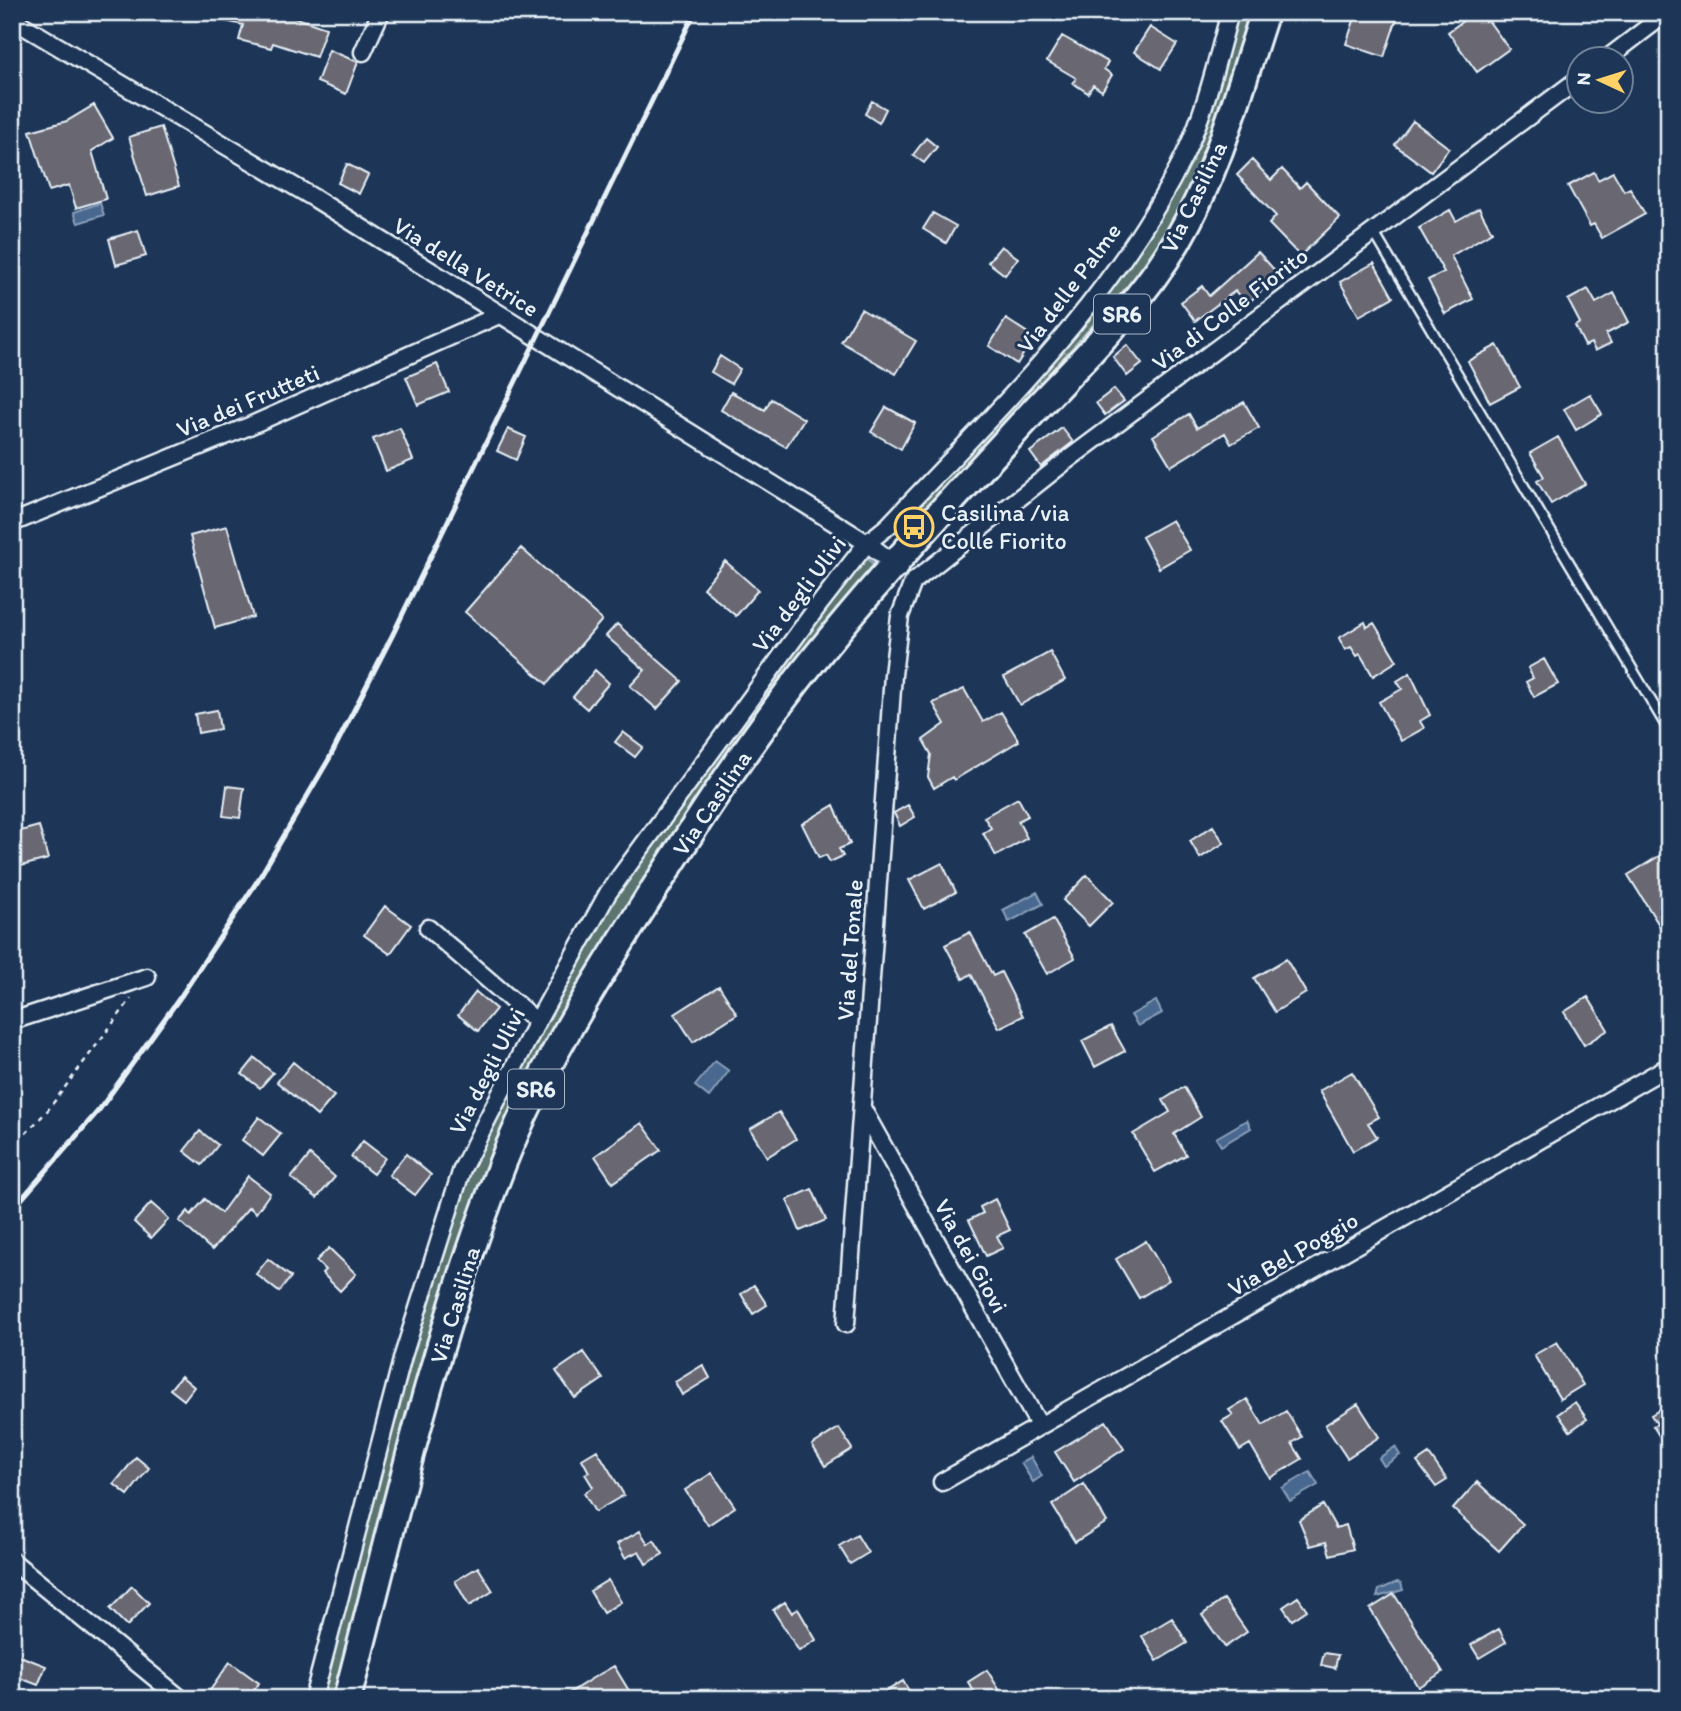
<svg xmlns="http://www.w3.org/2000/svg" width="1681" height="1711" font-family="Itim,sans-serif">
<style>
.green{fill:#5b7470;stroke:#a2b2b4;stroke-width:2}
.water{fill:#49688f;stroke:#899fb9;stroke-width:2}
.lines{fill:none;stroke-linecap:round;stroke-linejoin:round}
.stream{stroke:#899fb9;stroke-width:5}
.building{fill:#696772;stroke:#e8f1f8;stroke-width:2}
.service-casing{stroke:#e8f1f8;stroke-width:13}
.minor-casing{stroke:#e8f1f8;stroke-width:21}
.primary-casing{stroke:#e8f1f8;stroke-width:32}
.path{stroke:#e8f1f8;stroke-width:2.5;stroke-dasharray:5 5;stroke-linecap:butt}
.service{stroke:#1d3557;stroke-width:8}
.minor{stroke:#1d3557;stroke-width:16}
.primary{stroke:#1d3557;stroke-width:26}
.rail{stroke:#e8f1f8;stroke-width:5}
.labels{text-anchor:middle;stroke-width:6;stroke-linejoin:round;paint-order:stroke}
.shield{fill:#1d3557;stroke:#abb9c8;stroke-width:2}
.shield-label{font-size:23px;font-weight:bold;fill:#e8f1f8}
.street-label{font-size:24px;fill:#e8f1f8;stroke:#1d3557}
.poi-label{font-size:24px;fill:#e8f1f8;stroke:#1d3557;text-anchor:start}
</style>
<rect width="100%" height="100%" fill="#1d3557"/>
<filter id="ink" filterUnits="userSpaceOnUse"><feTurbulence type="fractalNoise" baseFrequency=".0143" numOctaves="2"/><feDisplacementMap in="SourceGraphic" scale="14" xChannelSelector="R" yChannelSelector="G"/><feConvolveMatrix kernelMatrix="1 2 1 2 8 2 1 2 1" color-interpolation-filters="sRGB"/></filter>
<g filter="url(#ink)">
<path class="green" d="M1234 12H1249L1209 141 1185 205 1145 267 912 525 903 517 1061 348 1172 187Z
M864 557 875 565C726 751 586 947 488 1165 466 1216 452 1270 436 1323 397 1447 366 1573 333 1699H315L389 1427 465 1178 594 925 653 840Z"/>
<path class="water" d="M100 203 104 215 78 223 74 212Z
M1037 892 1043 904 1009 922 1003 910Z
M1156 1001 1162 1013 1138 1026 1131 1015Z
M715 1061 729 1071 709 1097 695 1086Z
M1247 1120 1251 1128 1221 1146 1216 1138Z
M1395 1447 1400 1455 1384 1466 1379 1458Z
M1031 1457 1042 1476 1033 1482 1021 1463Z
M1310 1472 1318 1485 1290 1501 1282 1488Z
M1397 1582 1401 1583 1403 1590 1377 1597 1379 1590Z"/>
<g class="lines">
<path class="stream" d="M866 555 876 562"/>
</g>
<path class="building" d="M213 12H279L326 28 316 57 273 43 271 48 239 40 243 25 212 18Z
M1357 12H1399L1384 57 1346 44Z
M1475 12H1482L1509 49 1477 72 1448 32Z
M1150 27 1177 44 1161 69 1134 52Z
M1062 36 1108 62 1104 69 1112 75 1102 91 1093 85 1088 93 1073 83 1076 78 1047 61Z
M329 50 358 62 346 94 317 82Z
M872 101 886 109 879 123 865 114Z
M94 105 113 138 92 151 106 199 76 208 69 185 49 191 30 131 67 121Z
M1413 121 1449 148 1431 172 1395 145Z
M161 127 179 186 147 196 129 137Z
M926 138 937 147 924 163 913 155Z
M1252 160 1271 180 1282 169 1300 188 1306 182 1340 218 1300 256 1269 224 1276 216 1237 175Z
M347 164 368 175 359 194 338 183Z
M1594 172 1598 180 1613 172 1624 191 1630 188 1645 214 1602 238 1594 224 1590 226 1568 186Z
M1479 208 1492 232 1451 256 1473 299 1445 314 1428 280 1444 272 1419 228 1450 210 1456 221Z
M933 213 956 226 946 243 923 229Z
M138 230 146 256 116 265 109 239Z
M1001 246 1018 258 1005 275 988 262Z
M1258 252 1279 275 1247 304 1235 291 1195 321 1181 302 1202 286 1209 296Z
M1374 263 1393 297 1359 316 1340 282Z
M1588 289 1596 303 1614 293 1629 322 1606 334 1611 343 1595 351 1591 343 1585 346 1575 326 1580 323 1568 300Z
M861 309 916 341 896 374 841 342Z
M1006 319 1034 337 1017 364 989 346Z
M1127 345 1142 364 1127 376 1113 357Z
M1497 345 1520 387 1490 403 1468 361Z
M720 356 740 369 731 384 711 372Z
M437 364 449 392 418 405 406 377Z
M1114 389 1124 401 1105 415 1096 403Z
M731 392 765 410 771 399 804 419 786 447 721 410Z
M1590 394 1602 414 1576 430 1564 409Z
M1244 402 1259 428 1231 444 1225 433 1171 466 1153 436 1189 414 1197 428Z
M886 407 915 423 901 449 871 432Z
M400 428 413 460 386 471 373 439Z
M1062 428 1073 442 1041 467 1030 452Z
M508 429 526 437 516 460 497 451Z
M1558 437 1585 484 1551 504 1537 481 1544 477 1530 453Z
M1172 520 1190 550 1159 568 1142 537Z
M227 526 253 617 215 628 190 536Z
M521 548 602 620 547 684 465 612Z
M725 561 758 590 736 616 703 588Z
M1365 622 1367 627 1374 623 1397 661 1373 676 1360 654 1357 656 1351 647 1345 650 1339 638Z
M617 624 682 681 657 709 630 686 645 670 606 636Z
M1050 652 1065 680 1020 705 1004 677Z
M1544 659 1558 684 1534 697 1526 682 1533 678 1528 668Z
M595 670 609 683 587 709 573 697Z
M1410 673 1430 715 1420 721 1424 728 1401 741 1379 702 1402 689 1397 681Z
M964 689 983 722 1001 712 1019 741 954 780 952 777 934 788 928 777 931 754 923 740 945 724 933 703Z
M217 710 220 729 198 733 195 714Z
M623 732 643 747 635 757 615 742Z
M227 786 244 788 240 818 223 816Z
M1018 798 1028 816 1018 821 1027 838 996 856 983 833 991 828 984 817Z
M834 805 850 844 839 849 843 856 830 862 826 855 819 858 802 824Z
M908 805 915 817 900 826 894 813Z
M39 826 48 859 21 866 13 833Z
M1213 826 1224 843 1200 858 1190 841Z
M1669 850V941L1628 875Z
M942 863 956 892 924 909 909 880Z
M1087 875 1113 902 1089 926 1063 900Z
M385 906 411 925 390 954 364 935Z
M1053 919 1075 958 1047 974 1025 935Z
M970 932 993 976 1001 972 1023 1016 999 1028 971 974 963 979 945 945Z
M1286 959 1306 993 1275 1012 1254 978Z
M719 986 737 1014 693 1042 675 1014Z
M476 992 496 1009 478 1031 458 1015Z
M1588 997 1608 1030 1584 1045 1564 1012Z
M1111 1026 1125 1051 1095 1067 1082 1041Z
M255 1058 273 1073 260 1088 242 1074Z
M293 1062 334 1096 317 1116 277 1082Z
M1352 1072 1379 1117 1368 1123 1377 1137 1353 1151 1319 1091Z
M1184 1087 1201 1117 1174 1134 1186 1155 1155 1172 1133 1134 1170 1112 1163 1100Z
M779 1112 796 1139 767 1157 750 1129Z
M259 1117 281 1134 263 1156 242 1140Z
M642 1123 661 1150 613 1183 595 1156Z
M200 1131 218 1145 202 1165 184 1151Z
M363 1141 385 1158 373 1174 351 1157Z
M406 1154 431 1175 415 1195 389 1175Z
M310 1155 335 1177 317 1198 291 1178Z
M248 1176 270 1193 256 1213 249 1207 212 1250 179 1221 188 1211 191 1215 205 1199 221 1213Z
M812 1189 826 1220 800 1231 787 1200Z
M995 1199 1010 1230 997 1236 1003 1248 986 1256 969 1220 983 1213 980 1207Z
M151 1203 169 1219 151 1238 134 1222Z
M1146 1241 1169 1280 1139 1298 1116 1259Z
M329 1248 356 1274 340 1291 322 1273 325 1270 316 1261Z
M268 1259 291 1277 279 1292 256 1274Z
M754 1285 767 1305 753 1314 741 1294Z
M1557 1342 1583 1385 1560 1399 1534 1355Z
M584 1352 603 1379 575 1398 556 1371Z
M703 1365 710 1378 682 1395 675 1382Z
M181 1376 194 1387 184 1400 170 1389Z
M1247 1399 1263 1425 1286 1411 1302 1437 1292 1443 1302 1459 1270 1478 1250 1444 1240 1450 1222 1421 1233 1415 1229 1410Z
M1575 1402 1587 1419 1570 1431 1558 1414Z
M1358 1404 1379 1437 1347 1458 1325 1425Z
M1669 1404V1452L1653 1426 1657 1424 1651 1415Z
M1106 1421 1124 1449 1074 1482 1055 1452Z
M839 1428 852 1449 825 1466 812 1445Z
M597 1450 624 1495 595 1512 584 1493 593 1487 585 1474 589 1472 582 1459Z
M1429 1454 1447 1480 1436 1487 1417 1462Z
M136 1457 149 1468 128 1495 114 1484Z
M712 1473 735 1507 708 1525 685 1490Z
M1477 1482 1523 1524 1499 1551 1453 1509Z
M1084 1484 1107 1522 1075 1542 1052 1505Z
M1323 1505 1336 1528 1346 1525 1353 1549 1330 1555 1326 1542 1310 1546 1299 1520Z
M640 1531 648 1544 654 1540 663 1554 646 1564 639 1551 625 1558 617 1544Z
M857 1535 868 1553 850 1564 839 1546Z
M478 1567 493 1591 469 1606 455 1581Z
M608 1580 621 1602 603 1613 590 1591Z
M132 1586 149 1603 127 1626 110 1609Z
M1394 1594 1443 1672 1418 1687 1370 1609Z
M1298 1597 1307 1610 1292 1620 1283 1607Z
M1224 1599 1247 1632 1225 1647 1202 1615Z
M785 1602 792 1613 798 1609 816 1640 799 1651 773 1610Z
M1172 1618 1187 1643 1157 1661 1142 1636Z
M1499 1629 1506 1642 1479 1658 1471 1645Z
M12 1653 46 1666 38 1685 12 1675Z
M1324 1653 1338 1655 1335 1668 1321 1665Z
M230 1662 259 1683 248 1699H204Z
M614 1666 634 1699H560L591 1679Z
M987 1670 1005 1699H979L968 1682Z
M903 1681 914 1699H874Z"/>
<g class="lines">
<defs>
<path id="service" d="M1373 231 1669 731"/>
<path id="minor" d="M17 12V22L314 198 867 543 900 568
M363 52 381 12
M1605 60 1668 12
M12 523 247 427 499 315
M428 928 537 1022
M12 1021 147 977
M862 1108 1039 1425
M846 1324 893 675 900 616 913 582 1066 461 1580 78
M942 1482 1669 1066
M12 1561 181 1699
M313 1699 403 1356 462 1169 537 1022 608 893 818 606 867 543 888 526C997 410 1115 299 1185 154 1206 109 1217 60 1230 12"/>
<path id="primary" d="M347 1699C394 1519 435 1336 503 1162 538 1074 588 993 639 913 688 836 738 758 793 686 867 590 950 502 1032 413 1083 359 1139 305 1177 241 1219 170 1239 89 1265 12"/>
</defs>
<use href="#service" class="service-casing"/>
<use href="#minor" class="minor-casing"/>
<use href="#primary" class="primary-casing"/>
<path class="path" d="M12 1148 48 1110 131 999"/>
<use href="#service" class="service"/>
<use href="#minor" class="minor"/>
<use href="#primary" class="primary"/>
<path class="rail" d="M12 1210 99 1110 181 996 258 880 329 759 393 634 695 12"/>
</g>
</g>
<defs>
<symbol id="bus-ring" viewBox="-11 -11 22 22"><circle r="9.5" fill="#1d3557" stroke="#ffd166" stroke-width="1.5"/><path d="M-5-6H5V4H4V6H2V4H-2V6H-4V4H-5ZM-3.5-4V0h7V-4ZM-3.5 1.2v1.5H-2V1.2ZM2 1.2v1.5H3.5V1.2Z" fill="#ffd166"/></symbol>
</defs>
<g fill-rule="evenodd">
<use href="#bus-ring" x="892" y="505" width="44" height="44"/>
</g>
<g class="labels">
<g class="shield">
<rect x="1094" y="294.5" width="56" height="39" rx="5"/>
<rect x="508" y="1069.5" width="56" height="39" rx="5"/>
</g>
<g class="shield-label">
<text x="1122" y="322">SR6</text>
<text x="536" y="1097">SR6</text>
</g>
<g class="street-label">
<text transform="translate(1194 197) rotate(-64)" y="8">Via Casilina</text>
<text transform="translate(466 267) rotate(32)" y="8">Via della Vetrice</text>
<text transform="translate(1069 288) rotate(-53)" y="8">Via delle Palme</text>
<text transform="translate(1230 309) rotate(-37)" y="8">Via di Colle Fiorito</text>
<text transform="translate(248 401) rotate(-23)" y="8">Via dei Frutteti</text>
<text transform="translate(799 594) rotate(-53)" y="8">Via degli Ulivi</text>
<text transform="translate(712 803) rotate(-56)" y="8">Via Casilina</text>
<text transform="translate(850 950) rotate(-86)" y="8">Via del Tonale</text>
<text transform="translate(487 1071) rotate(-63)" y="8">Via degli Ulivi</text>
<text transform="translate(1293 1254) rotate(-30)" y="8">Via Bel Poggio</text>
<text transform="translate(971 1256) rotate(61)" y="8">Via dei Giovi</text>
<text transform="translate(455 1305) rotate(-73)" y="8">Via Casilina</text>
</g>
<g class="poi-label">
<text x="941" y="521">Casilina /via<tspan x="941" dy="28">Colle Fiorito</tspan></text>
</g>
</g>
<rect width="1681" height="1711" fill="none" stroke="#1d3557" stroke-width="42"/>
<rect x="21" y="21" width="1639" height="1669" fill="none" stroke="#e8f1f8" stroke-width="2.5" filter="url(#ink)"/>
<g transform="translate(1600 80) rotate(274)"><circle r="33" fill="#1d3557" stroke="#6e8097" stroke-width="2"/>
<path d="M0-5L12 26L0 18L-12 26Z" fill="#ffd166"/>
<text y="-10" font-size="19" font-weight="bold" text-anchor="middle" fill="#e8f1f8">N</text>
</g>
</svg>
